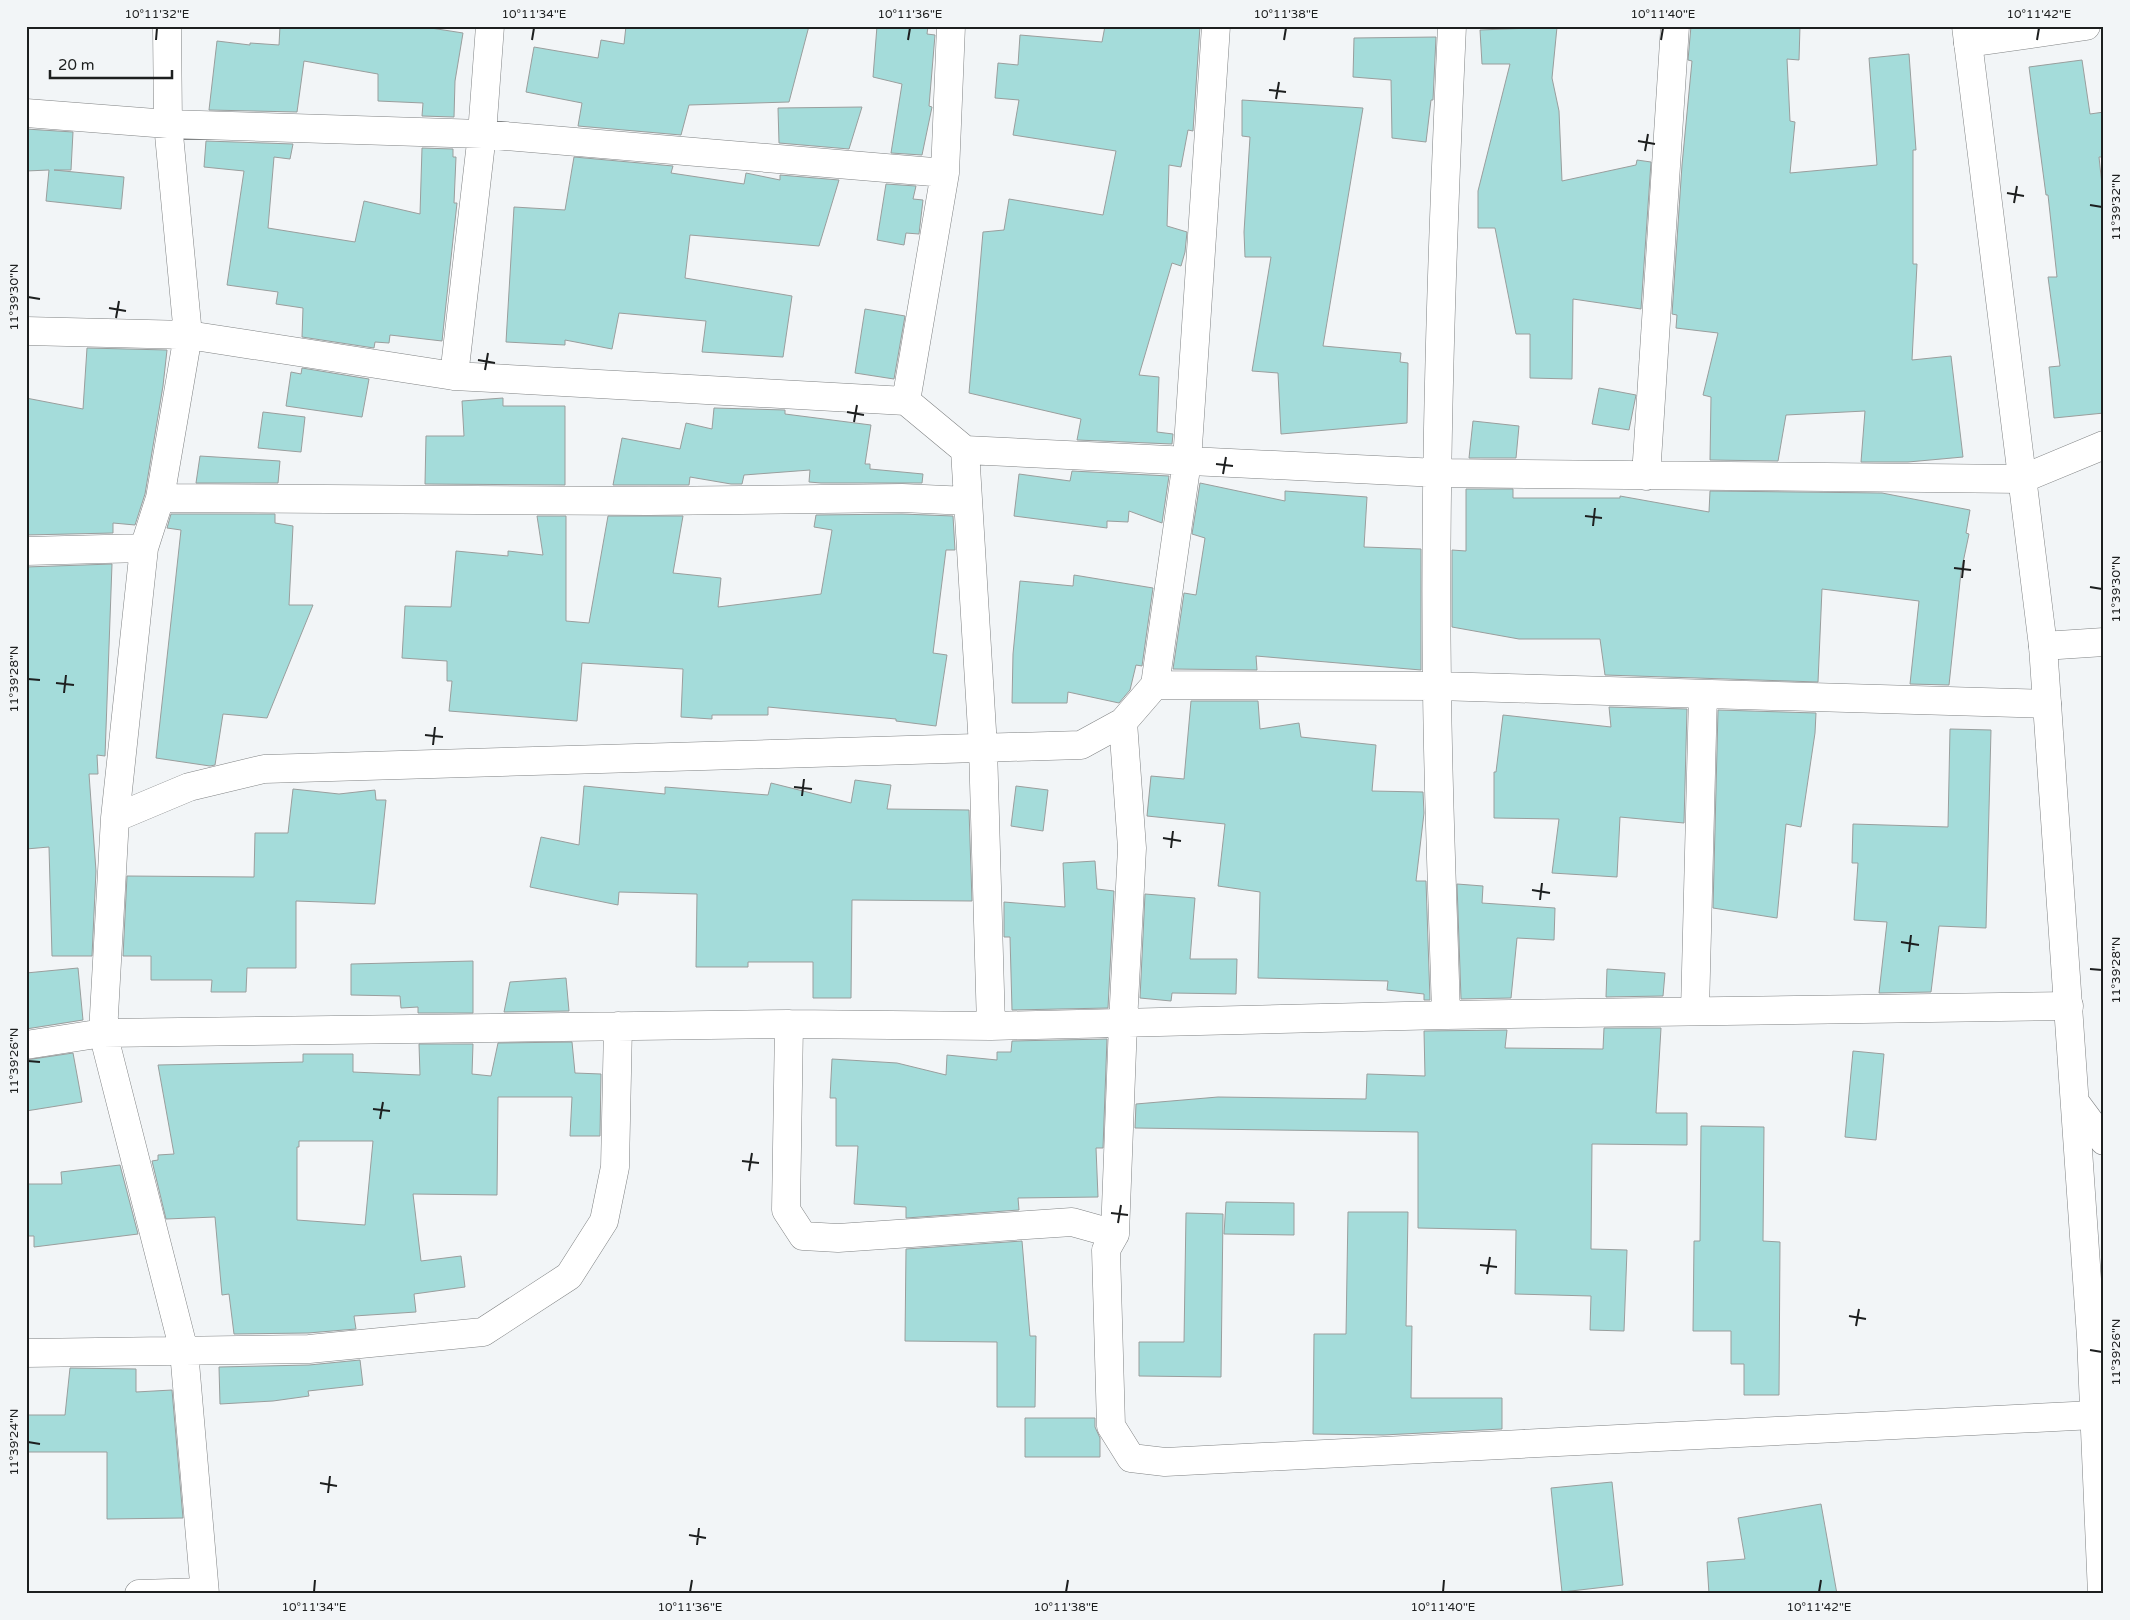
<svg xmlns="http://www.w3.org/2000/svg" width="2130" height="1620" font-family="'Varela Round',sans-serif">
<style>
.building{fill:#a4dcda;stroke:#9a9e9d;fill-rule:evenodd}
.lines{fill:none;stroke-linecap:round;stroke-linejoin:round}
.street-casing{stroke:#808384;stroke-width:29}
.secondary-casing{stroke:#808384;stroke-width:29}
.street{stroke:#fff;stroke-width:28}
.secondary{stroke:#fff;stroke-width:28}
.ticks{fill:none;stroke:#1d1f1f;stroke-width:2}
.neatline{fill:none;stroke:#1d1f1f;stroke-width:2}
.ticks-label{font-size:12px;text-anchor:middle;fill:#1d1f1f}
</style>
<rect width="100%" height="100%" fill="#f2f5f7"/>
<path class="building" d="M280 26H418L463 33 455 81 454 117 422 116 423 103 378 101V74L304 61 297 112 209 110 217 41 250 45V43L279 45Z
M626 26H809L789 102 689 105 681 135 578 126 582 103 526 92 534 47 598 58 601 40 624 44Z
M877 26H928L927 34 935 35 929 106 932 107 922 155 891 153 902 84 873 77Z
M1105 26H1200L1193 131 1188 130 1181 167 1169 165 1167 226 1187 232 1185 252 1181 266 1172 263 1139 375 1159 377 1157 432 1173 434 1172 444 1077 440 1081 419 969 393 983 232 1004 230 1009 199 1103 215 1116 151 1013 135 1019 100 995 98 998 63 1018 65 1020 35 1102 42Z
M1691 26H1800L1799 60 1787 59 1790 121 1795 122 1790 173 1877 165 1869 58 1909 54 1916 150H1913V264H1917L1912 360 1951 356 1963 457 1908 462H1861L1865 411 1786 415 1778 461 1710 460 1711 397 1703 395 1718 333 1676 328 1677 315 1672 314 1682 165 1692 61 1688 60Z
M1557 27 1552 78 1559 111 1562 181 1636 165 1637 160 1651 162 1641 309 1573 299 1572 379 1530 378V334H1516L1495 228H1478V191L1510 64H1482L1480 30Z
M1436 37 1433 100H1431L1426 142 1392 138 1391 80 1353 77 1354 38Z
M2082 60 2090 114 2104 112V157H2099L2104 204V413L2054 418 2049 367 2060 366 2048 277H2057L2048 195H2046L2029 67Z
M1242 100 1363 108 1323 346 1401 353 1400 362 1408 363 1407 423 1281 434 1278 373 1252 371 1271 257H1245L1244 232 1250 137 1242 136Z
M862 107 849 149 779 143 778 108Z
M26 129 73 132 71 170H54L124 177 121 209 46 201 49 170 26 171Z
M206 141 293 144 290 159 274 157 268 228 355 242 364 201 420 214 422 148 453 149V157H456L454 203H457L442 341 390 335 389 343 375 342 374 348 302 337 303 308 276 304 278 292 227 285 244 171 204 167Z
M574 157 673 166 671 173 744 184 746 173 780 180V175L839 180 819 246 690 235 685 278 792 296 783 357 702 352 706 321 619 313 612 349 565 340V345L506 342 514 207 565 210Z
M886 184 916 186 913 199 923 200 919 234 906 233 904 245 877 240Z
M865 309 905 316 894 379 855 373Z
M87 348 167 350 163 386 145 494 135 525 113 523V533L26 535V398L83 409Z
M302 368 369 379 362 417 286 406 291 372 301 374Z
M1599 388 1636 395 1629 430 1592 424Z
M503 398V406H565V485L425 484 426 436H464L462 401Z
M714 408 785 410V414L871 425 865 464H870V469L923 474 922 483H821L809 482 810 470 744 475 742 484H731L690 477 689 485H613L622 438 680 449 686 423 712 429Z
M263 412 305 417 301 452 258 448Z
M1473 421 1519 426 1516 458H1469Z
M200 456 280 461 278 483H196Z
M1072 471 1169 476 1162 523 1129 511 1128 522 1107 521V528L1014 516 1019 474 1070 481Z
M1200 483 1285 501V491L1367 497 1364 547 1421 549V670L1256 656 1257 670 1173 669 1184 593 1196 595 1205 538 1192 534Z
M1466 489H1513V498H1620V496L1709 512 1710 491 1882 493 1970 510 1966 533 1969 534 1961 572 1949 685 1910 684 1919 601 1822 589 1818 682 1605 675 1600 639H1519L1452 627V550L1466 551Z
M171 514H275V523L293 526 289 605H313L267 718 223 714 215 765 210 766 156 758 181 530 167 528Z
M902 514 953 516 955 550H946L933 653 947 655 936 726 896 721V719L768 707V715H712V719L681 717 683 669 582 663 577 721 449 711 452 681H447V661L402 658 405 606 451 607 456 551 508 556V551L543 555 537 516H566V621L589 623 608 516H683L673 573 721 578 718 607 821 594 832 530 814 527 816 515Z
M112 564 105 756 97 755 98 774H89L96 871 92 956H52L49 847 26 849V567Z
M1074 575 1153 588 1142 666 1136 665 1130 690 1119 703 1068 692 1067 703H1012L1013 654 1020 581 1073 586Z
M1191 701H1258L1260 729 1299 723 1301 737 1376 745 1372 791 1423 792 1424 813 1416 881H1426L1430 1000H1424V994L1387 990 1388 981 1258 978 1260 892 1218 886 1225 824 1147 816 1151 776 1184 779Z
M1609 707 1687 709 1684 823 1620 817 1617 877 1552 873 1559 819 1494 818V772H1496L1503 715 1611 727Z
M1718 710 1816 713 1815 733 1801 827 1786 824 1777 918 1713 908Z
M1950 729 1991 730 1986 928 1939 926 1931 992 1879 993 1887 922 1854 920 1858 863H1852L1853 824 1948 827Z
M855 780 891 785 887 809 969 810 972 901 852 900 851 998H813V962H748V967H696L697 894 619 892 618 905 530 887 541 837 579 845 584 786 665 794V787L768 795 771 783 851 803Z
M1016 786 1048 790 1043 831 1011 826Z
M293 789 339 794 375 790 376 800H386L375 904 296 901V968H247L246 992H211L212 980H151V956H123L127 876 254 877 255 833H288Z
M1095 861 1097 889 1114 891 1108 1008 1012 1010 1010 937H1004V902L1065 907 1063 863Z
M1457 884 1483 886 1482 903 1555 908 1554 940 1517 938 1511 998 1461 999Z
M1145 894 1195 898 1190 959H1237L1236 994 1172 993 1171 1001 1140 998Z
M473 961V1013H418V1007L401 1008 400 996 351 995V964Z
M78 968 83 1020 26 1029V973Z
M1607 969 1665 973 1663 996 1606 997Z
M566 978 569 1011 504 1012 510 982Z
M1604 1028H1661L1656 1113H1687V1145L1592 1144 1591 1249 1627 1250 1624 1331 1590 1330 1591 1296 1515 1294 1516 1230 1418 1228V1132L1135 1128 1136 1104 1218 1097 1366 1099 1367 1074 1425 1076 1424 1031 1507 1030 1505 1048 1603 1049Z
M1107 1039 1103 1148H1096L1098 1197 1018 1198 1019 1210 906 1218V1207L854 1204 858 1146H836V1098H830L832 1059 897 1063 946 1075 947 1055 997 1060V1052H1011L1012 1041Z
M572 1042 575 1073 601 1074 600 1136H570L572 1097H498L497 1195 413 1194 421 1261 461 1256 465 1287 414 1294 416 1312 354 1316 356 1329 308 1333 234 1334 229 1294 222 1295 215 1217 166 1219 152 1161 158 1160V1155L174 1154 158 1065 303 1062V1054H353V1072L420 1075 419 1044H473L472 1074 491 1076 498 1043ZM299 1141H373L365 1225 297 1220V1147H299Z
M1853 1051 1884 1054 1876 1140 1845 1137Z
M73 1053 82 1102 26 1111V1060Z
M1701 1126 1764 1127 1763 1241 1780 1242 1779 1395H1744V1364H1731V1331H1693L1694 1241H1700Z
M120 1165 138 1234 34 1247V1236H26V1184H62L61 1172Z
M1226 1202 1294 1203V1235L1224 1234Z
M1348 1212H1408L1406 1326H1412L1411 1398H1502V1429L1383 1435 1313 1434 1314 1334H1346Z
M1186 1213 1223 1214 1221 1377 1139 1376V1342H1184Z
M1022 1241 1030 1336H1036L1035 1407H997V1342L905 1341 906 1249Z
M360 1360 363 1385 308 1391 309 1396 273 1401 220 1404 219 1367 309 1365Z
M70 1368 136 1369V1392L172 1390 183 1518 107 1519V1452H27V1415H65Z
M1025 1418H1095V1427L1100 1438V1457H1025Z
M1612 1482 1623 1585 1562 1592 1551 1488Z
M1821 1504 1837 1594H1709L1707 1562 1745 1559 1738 1518Z"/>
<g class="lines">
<defs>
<path id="street" d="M167 26 168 124 188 335 160 498 144 548 115 818 103 1033 184 1351 205 1594
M1968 43 2086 26
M26 113 168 124 482 134 945 173
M26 331 188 335 454 376 906 401 965 450 983 747 991 1026
M454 376 482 134 490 26
M906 401 945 173 951 26
M965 450 1438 473 2022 479 2104 445
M1646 476 1675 26
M160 498 649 501 902 498 968 501
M26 551 144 548
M2043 646 2104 642
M1155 685 1437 686 2047 704
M1123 722 1132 848 1123 1023 1115 1234 1106 1250 1111 1426 1131 1458 1165 1462 2094 1415
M115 818 189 787 264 769 1081 745 1123 722 1155 685 1187 461 1216 26
M1695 1011 1703 694
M1446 1015C1443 905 1438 796 1437 687 1434 467 1442 246 1452 26
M789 1024 786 1210 803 1236 838 1238 1072 1222 1115 1234
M26 1045 103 1033 789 1024 991 1026 1446 1015 2069 1006
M26 1353 309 1349 483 1332 569 1276 604 1221 615 1167 618 1026
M139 1594 204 1592"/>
<path id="secondary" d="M1966 26 2043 646 2091 1337 2102 1594
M2075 1102 2104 1141"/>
</defs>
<use href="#street" class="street-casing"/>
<use href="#secondary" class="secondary-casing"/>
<use href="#street" class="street"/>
<use href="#secondary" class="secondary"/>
</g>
<path class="ticks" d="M156 40 157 28M532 40 534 28M908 40 910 28M1284 40 1286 28M1661 40 1663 28M2037 40 2039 28M1269 90 1286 92M1276 99 1279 82M1638 141 1655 144M1645 151 1648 134M2007 193 2024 196M2014 203 2017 186M2090 205 2102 207M28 297 40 299M109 308 126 311M116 318 119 301M478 360 495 363M485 370 488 353M847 412 864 415M854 422 857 405M1216 464 1233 466M1223 474 1226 457M1585 516 1602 518M1593 526 1595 508M1954 568 1971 570M1962 578 1964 560M2090 587 2102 589M28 679 40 680M56 683 74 685M64 693 66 675M425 735 443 737M433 745 435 727M794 787 812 789M802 796 804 779M1163 838 1181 841M1171 848 1173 831M1532 890 1550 893M1540 900 1542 883M1901 942 1919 945M1909 952 1911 935M2090 969 2102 970M28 1061 40 1062M373 1109 390 1111M380 1119 383 1102M742 1161 759 1163M749 1171 752 1153M1111 1213 1128 1215M1118 1223 1121 1205M1480 1265 1497 1267M1487 1274 1490 1257M1849 1316 1866 1319M1856 1326 1859 1309M2090 1350 2102 1352M28 1442 40 1444M320 1483 337 1486M328 1493 330 1476M689 1535 706 1538M697 1545 699 1528M314 1592 315 1580M690 1592 692 1580M1066 1592 1068 1580M1443 1592 1444 1580M1819 1592 1821 1580"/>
<rect width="2130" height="1620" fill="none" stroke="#f2f5f7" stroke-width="55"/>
<path d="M50 70v8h122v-8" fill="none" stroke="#1d1f1f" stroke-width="2.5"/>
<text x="58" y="70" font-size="15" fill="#1d1f1f" stroke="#f2f5f7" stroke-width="4" paint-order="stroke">20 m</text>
<rect x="28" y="28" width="2074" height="1564" class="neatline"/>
<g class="ticks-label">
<text x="157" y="18">10°11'32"E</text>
<text x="534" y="18">10°11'34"E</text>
<text x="910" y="18">10°11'36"E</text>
<text x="1286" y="18">10°11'38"E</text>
<text x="1663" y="18">10°11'40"E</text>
<text x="2039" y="18">10°11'42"E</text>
<text transform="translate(2116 207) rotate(-90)" y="4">11°39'32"N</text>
<text transform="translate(14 297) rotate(-90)" y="4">11°39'30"N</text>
<text transform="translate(2116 589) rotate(-90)" y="4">11°39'30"N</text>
<text transform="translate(14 679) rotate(-90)" y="4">11°39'28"N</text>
<text transform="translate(2116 970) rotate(-90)" y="4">11°39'28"N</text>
<text transform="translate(14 1061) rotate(-90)" y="4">11°39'26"N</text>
<text transform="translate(2116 1352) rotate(-90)" y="4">11°39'26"N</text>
<text transform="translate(14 1442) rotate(-90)" y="4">11°39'24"N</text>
<text x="314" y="1611">10°11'34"E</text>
<text x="690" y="1611">10°11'36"E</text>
<text x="1066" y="1611">10°11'38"E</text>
<text x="1443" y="1611">10°11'40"E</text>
<text x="1819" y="1611">10°11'42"E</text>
</g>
</svg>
